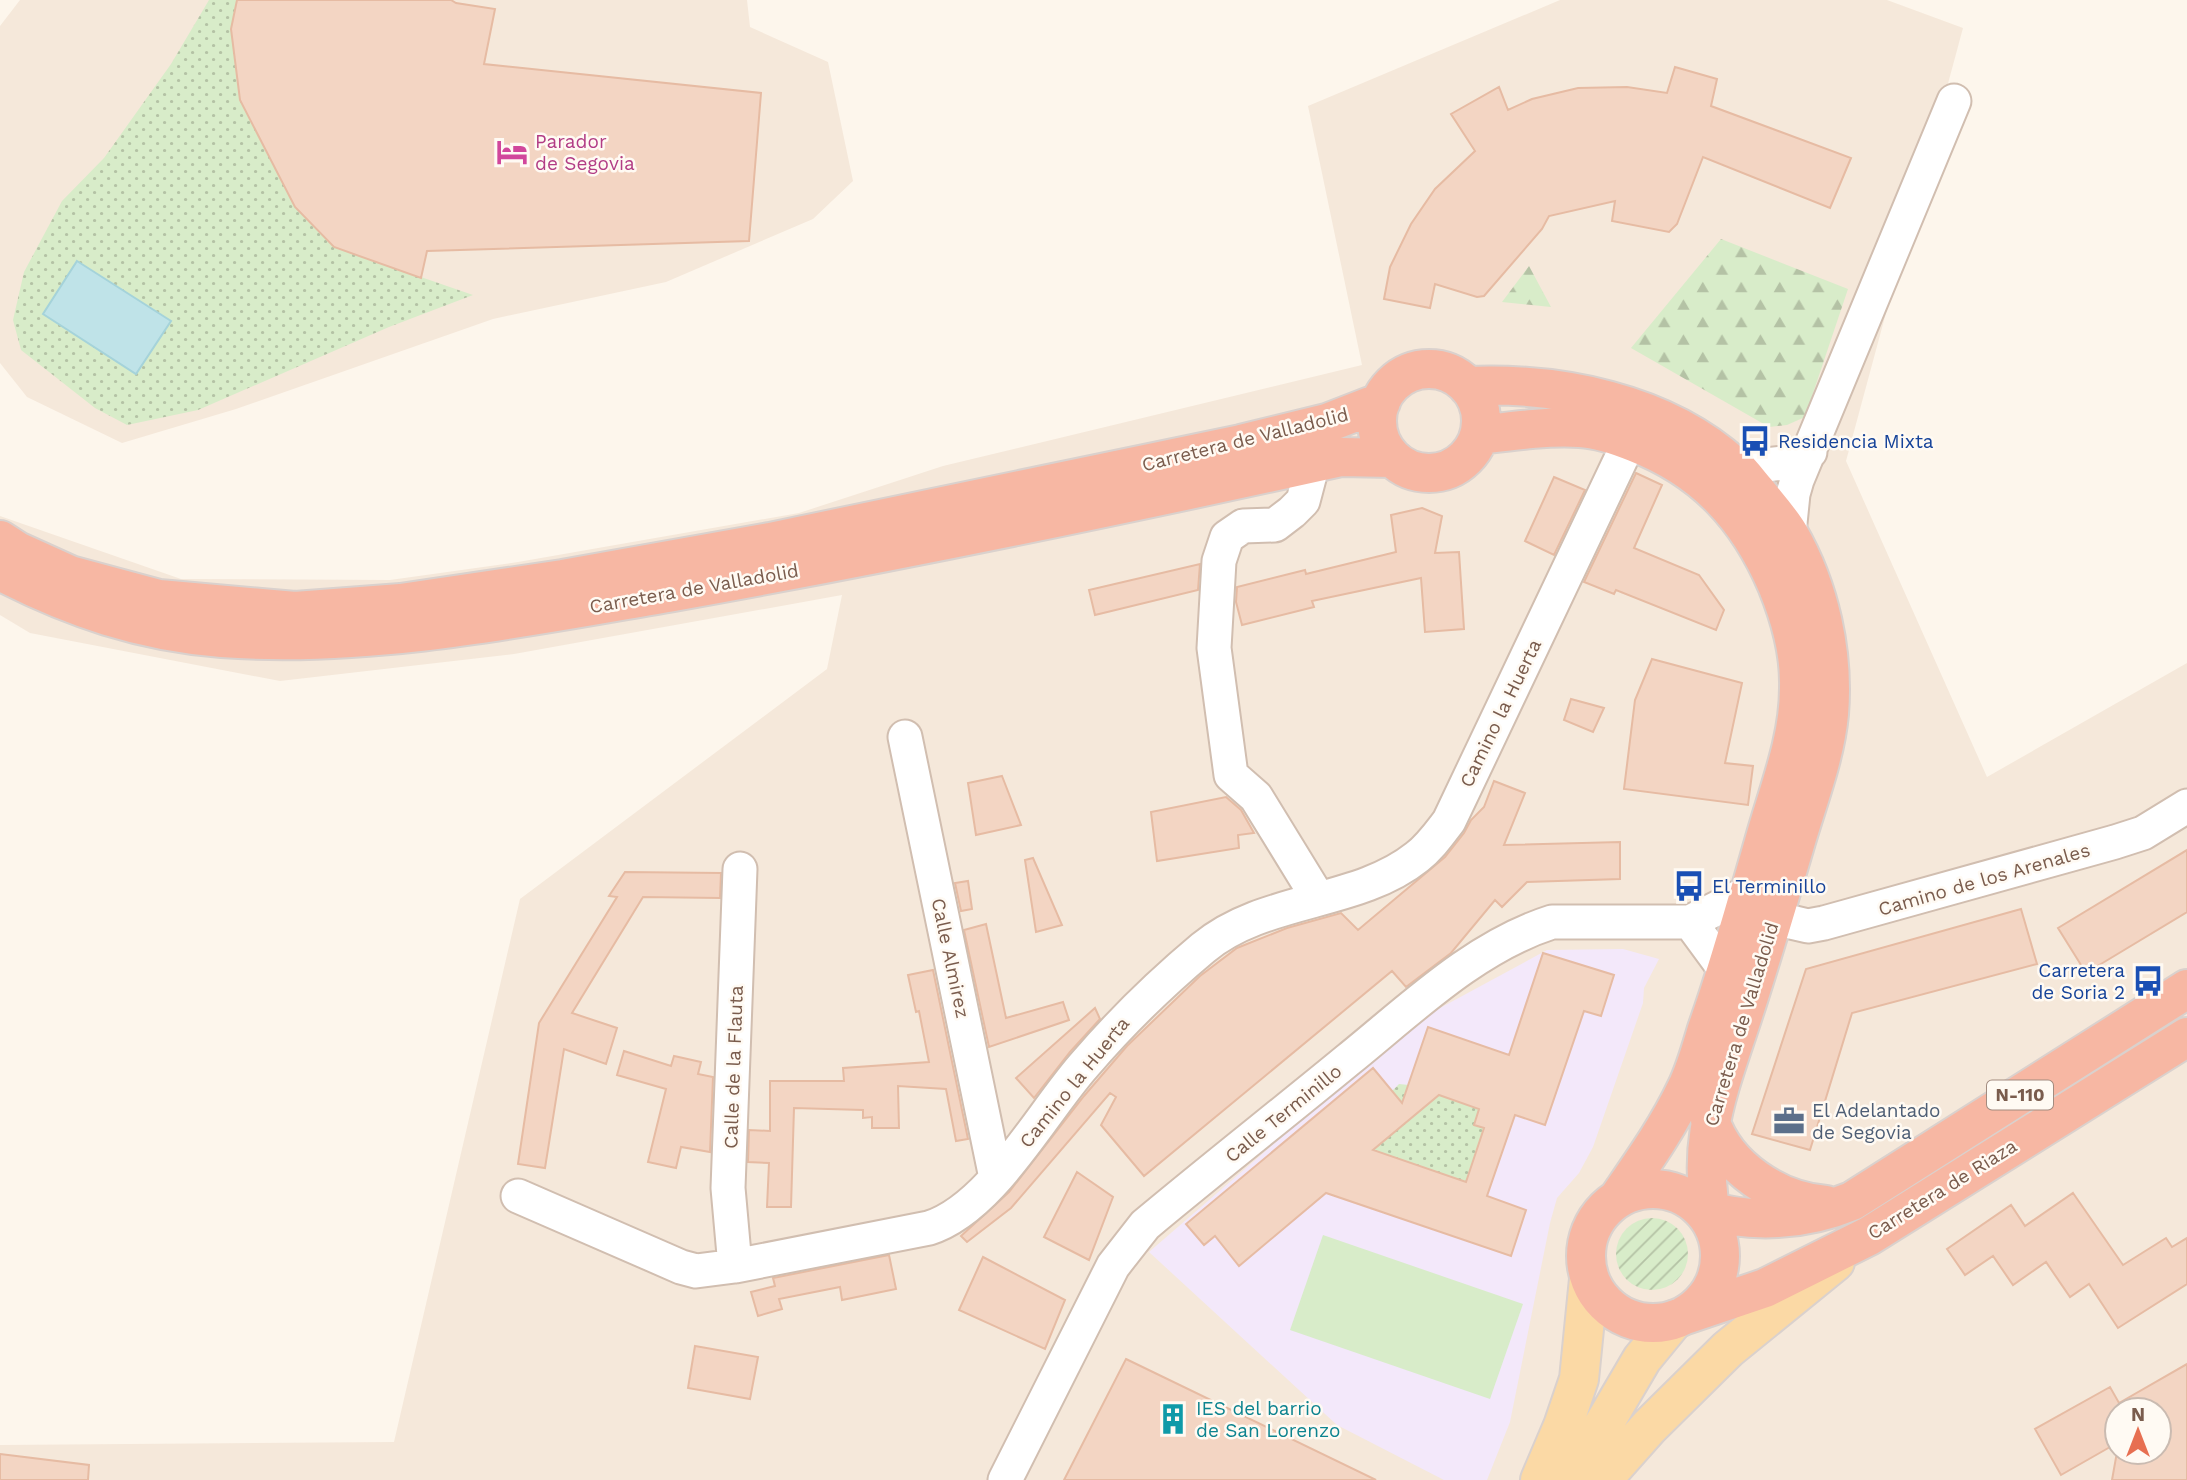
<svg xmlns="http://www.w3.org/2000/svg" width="2187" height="1480" font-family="'Work Sans',sans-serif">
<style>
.residential{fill:#f5e8da;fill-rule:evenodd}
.education{fill:#f3e8fa}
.grass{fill:url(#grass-dots)}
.forest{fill:url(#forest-firs)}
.garden{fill:url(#garden-furrows)}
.pitch{fill:#d8ecc9}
.water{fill:#bfe3e8;stroke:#a5d3da;stroke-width:2}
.building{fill:#f3d5c3;stroke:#e6bba3;stroke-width:2;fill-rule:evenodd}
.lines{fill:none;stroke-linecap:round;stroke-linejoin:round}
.minor-casing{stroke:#d1beb0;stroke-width:37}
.major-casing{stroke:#dad1cd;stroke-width:42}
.highway-casing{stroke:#dad1cd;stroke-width:42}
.minor{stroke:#fff;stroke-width:33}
.major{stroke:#fbd9a5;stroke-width:38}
.highway{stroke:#f7b7a3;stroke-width:38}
.labels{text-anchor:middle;stroke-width:5;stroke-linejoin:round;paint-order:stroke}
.shield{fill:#fffaf3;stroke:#a28b7f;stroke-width:2}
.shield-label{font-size:18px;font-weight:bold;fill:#7a5c4d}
.hotel-label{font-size:19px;fill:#b23c85;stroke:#fffaf3;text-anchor:start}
.street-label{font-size:19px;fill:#7a5c4d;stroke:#fffaf3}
.transit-label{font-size:19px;fill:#164399;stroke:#fffaf3;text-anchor:start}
.service-label{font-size:19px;fill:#4e5e75;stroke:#fffaf3;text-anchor:start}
.culture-label{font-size:19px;fill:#0d838f;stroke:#fffaf3;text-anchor:start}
</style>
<defs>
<pattern id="grass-dots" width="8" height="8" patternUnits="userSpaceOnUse" patternTransform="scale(1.75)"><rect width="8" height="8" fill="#d8ecc9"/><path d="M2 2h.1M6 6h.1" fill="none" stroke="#b4c2a5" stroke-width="1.8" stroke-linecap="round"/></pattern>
<pattern id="forest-firs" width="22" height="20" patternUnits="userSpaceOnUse" patternTransform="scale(1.75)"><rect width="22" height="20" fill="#d8ecc9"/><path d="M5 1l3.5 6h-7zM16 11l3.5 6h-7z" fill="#b4c2a5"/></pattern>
<pattern id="garden-furrows" width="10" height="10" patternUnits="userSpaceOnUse" patternTransform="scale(1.75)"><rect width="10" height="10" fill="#d8ecc9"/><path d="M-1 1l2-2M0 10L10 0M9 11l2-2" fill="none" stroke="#b4c2a5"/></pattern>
</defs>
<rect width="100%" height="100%" fill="#fdf6ec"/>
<path class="residential" d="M20 0H747L750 27 828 62 853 181 813 219 666 282 493 319 236 409 122 443 27 397 0 363V26Z
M1560 0H1887L1963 28 1846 461 1987 777 2187 663V1480H0V1445L394 1442 520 899 827 669 842 595 514 654 280 681 30 633 0 615V516L181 579 390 580 518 562 799 513 943 466 1362 365 1308 106ZM2117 1410H2159V1452H2117Z"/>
<path class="education" d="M1623 949 1659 959 1644 988 1643 1003 1593 1147 1579 1173 1557 1198 1550 1223 1510 1422 1487 1480H1444L1337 1425 1149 1252 1416 1021 1547 950Z"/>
<path class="grass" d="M209 0H237L231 29 240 100 295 207 334 247 473 295 389 327 198 410 127 425 95 408 21 350 13 320 24 272 62 201 104 158 171 64Z
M1399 1084 1409 1085 1479 1109 1474 1125 1484 1128 1466 1182 1373 1150 1413 1116 1392 1091Z"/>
<path class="forest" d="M1721 239 1848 289 1805 417 1787 425 1769 427 1631 348Z
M1529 266 1551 307 1502 302Z"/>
<path class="garden" d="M1616 1254a36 36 0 1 1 72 0a36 36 0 1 1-72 0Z"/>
<path class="pitch" d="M1323 1235 1523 1304 1490 1399 1290 1330Z"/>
<path class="water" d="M77 261 171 321 136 374 43 314Z"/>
<path class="building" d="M237 0H451L456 3 495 9 484 64 761 93 749 241 427 251 421 278 334 247 295 207 240 100 231 29Z
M1675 67 1717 79 1711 106 1851 158 1830 208 1703 157 1677 224 1669 232 1612 221 1615 201 1549 216 1542 229 1484 296 1477 297 1435 284 1430 308 1384 299 1390 267 1411 224 1435 189 1475 151 1451 114 1499 87 1508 110 1532 99 1578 88 1627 87 1667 93Z
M1636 473 1662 485 1634 548 1699 575 1724 610 1716 630 1616 590 1614 594 1584 582Z
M1554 477 1585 490 1554 555 1525 541Z
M1422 508 1442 516 1435 553 1459 552 1464 629 1425 632 1421 578 1312 601 1314 607 1242 625 1236 602 1237 587 1305 570 1306 574 1396 552 1391 515Z
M1200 564 1198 590 1095 615 1089 590Z
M1652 659 1742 683 1725 763 1753 766 1748 805 1624 789 1635 700Z
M1571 699 1604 708 1593 732 1564 720Z
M1002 776 1021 825 976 835 968 783Z
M1494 781 1525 793 1504 845 1620 842V879L1527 882 1502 907 1495 900 1451 953 1406 987 1392 971 1144 1176 1101 1125 1116 1097 1110 1093 1011 1208 967 1242 961 1236 1009 1192 1084 1096 1127 1046 1200 976 1237 948 1287 928 1341 913 1358 930 1445 857 1464 833 1471 820 1484 807Z
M1226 797 1241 810 1254 833 1238 835 1239 848 1157 861 1151 812Z
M2187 850V912L2086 973 2058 928Z
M1033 858 1062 925 1036 932 1025 860Z
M625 872 721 873 720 898 643 897 572 1013 617 1028 606 1064 564 1049 545 1168 518 1164 539 1023 617 897 609 896Z
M968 881 972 909 961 911 955 883Z
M2021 909 2037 964 1852 1013 1810 1150 1752 1134 1806 969Z
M986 924 1006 1018 1063 1002 1069 1020 989 1047 964 930Z
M1543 953 1614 975 1601 1016 1584 1011 1545 1125 1515 1115 1487 1196 1526 1210 1511 1256 1326 1193 1239 1266 1215 1236 1204 1245 1186 1224 1373 1068 1402 1103 1428 1027 1509 1055ZM1439 1095 1479 1109 1474 1125 1484 1128 1466 1182 1373 1150Z
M933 970 968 1139 956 1141 946 1089 898 1086 899 1128H872V1117L863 1118V1110L794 1108 791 1207H767L769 1163 748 1162 749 1130 770 1131V1081H844L843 1068 929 1062 919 1011 916 1012 908 975Z
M1095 1008 1100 1019 1070 1052 1034 1098 1016 1078Z
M624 1051 671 1066 674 1056 701 1062 698 1074 713 1077 710 1152 681 1147 676 1168 648 1162 666 1089 617 1075Z
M1077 1172 1113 1197 1089 1260 1044 1237Z
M2073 1193 2123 1265 2166 1238 2172 1247 2187 1238V1284L2118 1328 2089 1284 2070 1297 2046 1262 2013 1285 1993 1256 1965 1275 1947 1249 2011 1205 2025 1226Z
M889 1255 896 1289 842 1300 840 1287 779 1299 782 1309 758 1316 751 1292 775 1286 773 1278Z
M983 1257 1065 1300 1045 1349 959 1310Z
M695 1346 758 1357 750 1399 688 1388Z
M1126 1359 1376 1480H1064Z
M2187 1364V1480H2112L2117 1452H2159V1410H2117V1443L2061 1475 2035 1429 2110 1387 2119 1403Z
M0 1454 89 1465 88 1480H0Z"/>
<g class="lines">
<defs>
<path id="minor" d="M1313 463 1303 501 1292 512 1275 525 1243 526 1227 537 1219 561 1214 648 1231 775 1256 797 1318 898
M1737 468 1784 463 1810 452
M1789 533 1793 494 1797 480 1954 101
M905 737 996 1178
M1774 918 1808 926 1824 923 2115 842 2143 833 2187 806
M1690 922 1726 971
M518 1196 681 1267 696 1271 735 1266 929 1228C992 1208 1042 1112 1085 1064 1121 1022 1160 984 1203 948 1264 897 1357 905 1417 857 1430 847 1439 834 1449 821L1630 440
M735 1266 728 1188 740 869
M1005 1480 1113 1266 1145 1225C1212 1169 1281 1115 1349 1059 1411 1009 1474 947 1552 922H1690L1749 892"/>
<path id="major" d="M1540 1480 1563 1426 1579 1379 1589 1279
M1571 1480 1642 1359 1674 1320
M1602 1480 1649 1427 1728 1349 1835 1262"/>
<path id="highway" d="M1377 421a52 52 0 1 1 104 0a52 52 0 1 1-104 0Z
M1467 386C1559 382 1664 402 1734 466 1742 473 1749 483 1756 491 1767 505 1780 519 1789 534 1820 588 1834 653 1829 714 1825 757 1808 800 1796 841 1779 899 1762 957 1743 1015 1718 1092 1694 1145 1714 1228
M1480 435C1512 431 1547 426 1580 428 1599 429 1619 436 1636 443 1705 470 1748 517 1777 585 1790 617 1800 652 1799 688 1799 741 1778 791 1764 842 1746 905 1729 968 1707 1029 1701 1049 1695 1071 1686 1089 1668 1127 1643 1162 1619 1197
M0 540 17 551 70 575 159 599 295 611 401 603 563 579 770 542 1241 444 1327 423 1381 402
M0 571C71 608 142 632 222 638 370 649 527 617 673 592 897 552 1119 506 1341 457L1392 458
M1710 1120C1726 1168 1777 1201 1826 1205
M1586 1256a67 67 0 1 1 134 0a67 67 0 1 1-134 0Z
M1702 1209C1752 1224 1804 1221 1852 1201L2187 989
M1685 1315 1765 1288 1869 1236 2187 1037"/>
</defs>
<use href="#minor" class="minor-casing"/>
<use href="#major" class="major-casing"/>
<use href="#highway" class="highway-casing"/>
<use href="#minor" class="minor"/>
<use href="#major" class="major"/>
<use href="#highway" class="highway"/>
</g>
<defs>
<symbol id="hotel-bare" viewBox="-9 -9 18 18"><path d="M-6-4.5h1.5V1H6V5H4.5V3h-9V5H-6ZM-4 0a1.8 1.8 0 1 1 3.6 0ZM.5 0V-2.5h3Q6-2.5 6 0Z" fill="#d1479c" stroke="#fffaf3" stroke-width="2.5" paint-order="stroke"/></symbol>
<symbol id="bus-bare" viewBox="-9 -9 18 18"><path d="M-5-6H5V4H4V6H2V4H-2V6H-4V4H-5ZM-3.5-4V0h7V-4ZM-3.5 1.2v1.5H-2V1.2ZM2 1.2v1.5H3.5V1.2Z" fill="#1a4fb4" stroke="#fffaf3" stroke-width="2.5" paint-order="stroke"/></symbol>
<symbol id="office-bare" viewBox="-9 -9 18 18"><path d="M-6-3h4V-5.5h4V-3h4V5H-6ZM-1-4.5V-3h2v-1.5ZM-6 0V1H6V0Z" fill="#5c6f8a" stroke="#fffaf3" stroke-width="2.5" paint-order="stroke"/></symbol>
<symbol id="building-bare" viewBox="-9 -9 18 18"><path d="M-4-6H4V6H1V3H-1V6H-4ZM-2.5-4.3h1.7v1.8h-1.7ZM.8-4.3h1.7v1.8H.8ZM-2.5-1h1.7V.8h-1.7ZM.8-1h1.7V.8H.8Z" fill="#0f9aa8" stroke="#fffaf3" stroke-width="2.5" paint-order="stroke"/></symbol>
</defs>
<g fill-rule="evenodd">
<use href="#hotel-bare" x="490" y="130" width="44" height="44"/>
<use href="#bus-bare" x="1733" y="419" width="44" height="44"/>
<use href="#bus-bare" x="1667" y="864" width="44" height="44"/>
<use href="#bus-bare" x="2126" y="959" width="44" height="44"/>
<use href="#office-bare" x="1767" y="1099" width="44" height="44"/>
<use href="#building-bare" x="1151" y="1397" width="44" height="44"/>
</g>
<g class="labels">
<rect class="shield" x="1987" y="1080.5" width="66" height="29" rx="5"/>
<g class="shield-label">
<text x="2020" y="1101">N-110</text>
</g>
<g class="hotel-label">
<text x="535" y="148">Parador<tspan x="535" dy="22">de Segovia</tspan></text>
</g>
<g class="street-label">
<text transform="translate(1245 439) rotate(-14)" y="7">Carretera de Valladolid</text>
<text transform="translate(694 588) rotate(-10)" y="7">Carretera de Valladolid</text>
<text transform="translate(1500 713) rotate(-64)" y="7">Camino la Huerta</text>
<text transform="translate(1984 879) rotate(-16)" y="7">Camino de los Arenales</text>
<text transform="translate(951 958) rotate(78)" y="7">Calle Almirez</text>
<text transform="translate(1741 1024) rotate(-73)" y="7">Carretera de Valladolid</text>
<text transform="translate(733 1067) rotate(-88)" y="7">Calle de la Flauta</text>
<text transform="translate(1074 1082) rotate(-51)" y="7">Camino la Huerta</text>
<text transform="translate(1283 1113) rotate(-39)" y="7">Calle Terminillo</text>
<text transform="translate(1942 1189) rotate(-32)" y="7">Carretera de Riaza</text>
</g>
<g class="transit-label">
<text x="1778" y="448">Residencia Mixta</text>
<text x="1712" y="893">El Terminillo</text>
<text x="2125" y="977" text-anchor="end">Carretera<tspan x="2125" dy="22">de Soria 2</tspan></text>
</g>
<g class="service-label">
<text x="1812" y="1117">El Adelantado<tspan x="1812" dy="22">de Segovia</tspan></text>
</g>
<g class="culture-label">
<text x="1196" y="1415">IES del barrio<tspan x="1196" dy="22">de San Lorenzo</tspan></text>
</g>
</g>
<g transform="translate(2138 1431)"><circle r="33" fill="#fffaf3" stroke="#cabbb1" stroke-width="2"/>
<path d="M0-5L12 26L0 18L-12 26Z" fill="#e76f51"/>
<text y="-10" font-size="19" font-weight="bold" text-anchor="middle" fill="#7a5c4d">N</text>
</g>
</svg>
